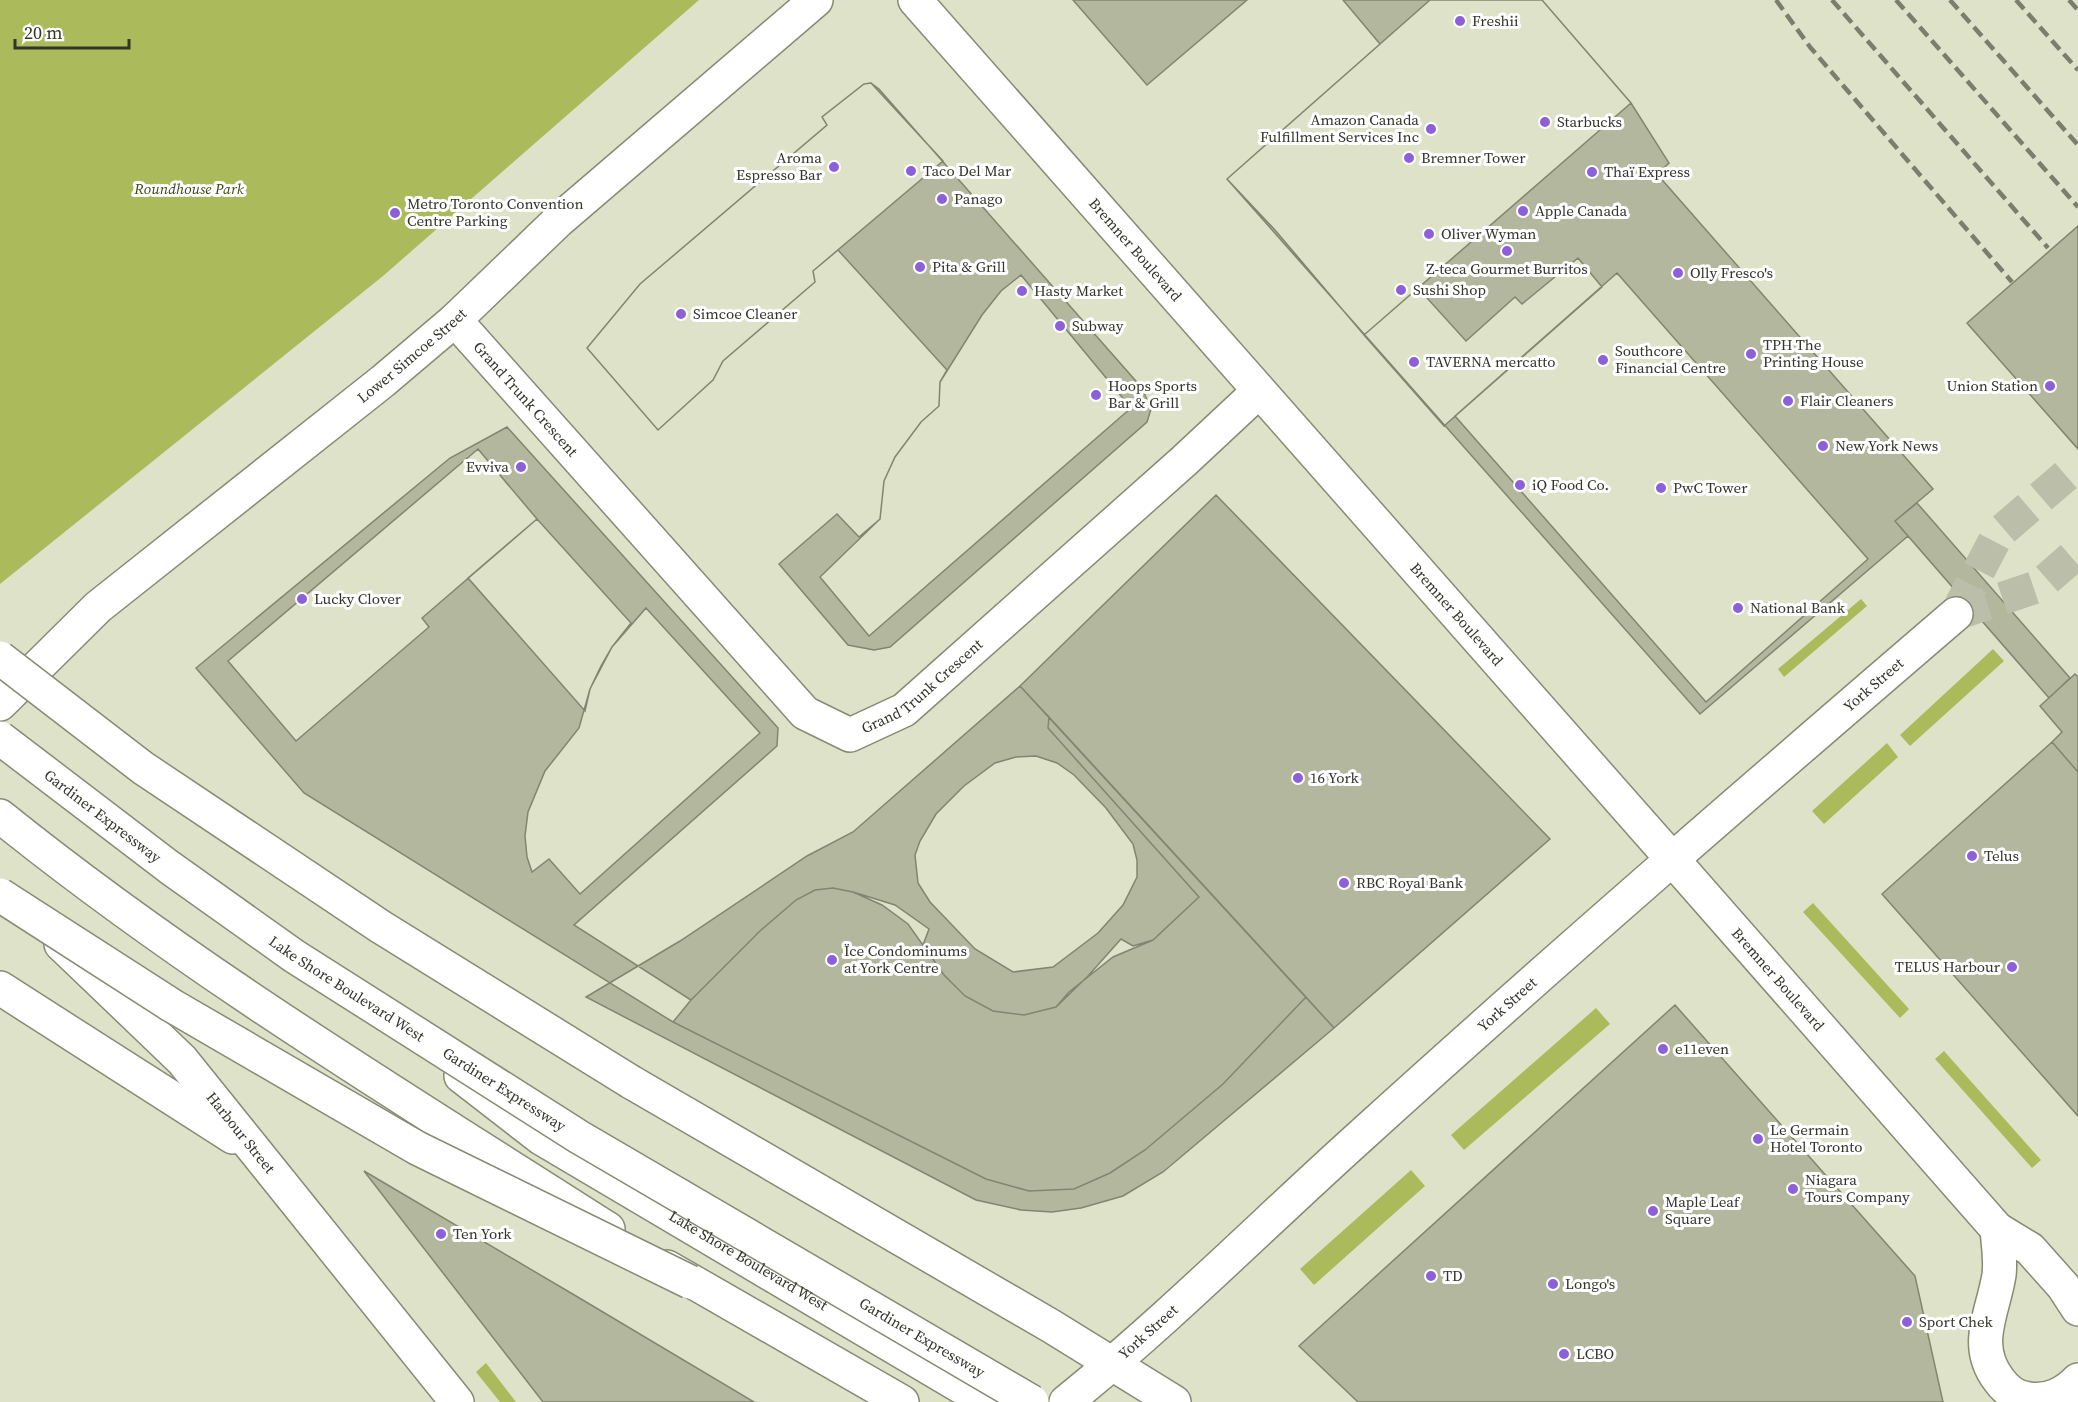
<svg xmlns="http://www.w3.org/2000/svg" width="2078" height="1402" font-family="'Source Serif 4',serif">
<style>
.green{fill:#abbb5c}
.building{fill:#b2b79e;stroke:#81866e;stroke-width:1.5;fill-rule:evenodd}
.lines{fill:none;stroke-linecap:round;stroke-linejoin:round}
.primary-tunnel{stroke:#bbbfa9;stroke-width:33;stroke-dasharray:33 16;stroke-linecap:butt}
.street-casing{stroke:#868b73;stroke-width:36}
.secondary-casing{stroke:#868b73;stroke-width:36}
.primary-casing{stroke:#868b73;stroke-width:36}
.highway-casing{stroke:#868b73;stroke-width:36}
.street{stroke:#fff;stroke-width:33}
.secondary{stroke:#fff;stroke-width:33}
.primary{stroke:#fff;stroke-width:33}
.highway{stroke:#fff;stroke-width:33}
.rail{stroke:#7a7e6d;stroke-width:4.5;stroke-dasharray:12 6;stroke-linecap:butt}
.highway-bridge-casing{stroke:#868b73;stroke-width:36;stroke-linecap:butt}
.highway-bridge{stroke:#fff;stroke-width:33}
.poi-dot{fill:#8b60da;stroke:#fff;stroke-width:2}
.labels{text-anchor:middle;stroke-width:6;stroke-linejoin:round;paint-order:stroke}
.poi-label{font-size:15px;fill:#33352b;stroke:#fff;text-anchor:start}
.park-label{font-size:15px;font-style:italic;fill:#3d4419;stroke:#fff}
.street-label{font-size:15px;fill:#33352b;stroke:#fff}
</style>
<rect width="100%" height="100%" fill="#dde2c9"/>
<path class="green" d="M0 0H699L383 276 0 584Z
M1861 599 1867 606 1784 677 1778 669Z
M1993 649 2004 661 1910 746 1900 735Z
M1887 743 1898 757 1824 824 1812 811Z
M1813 903 1909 1009 1900 1018 1803 912Z
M1596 1008 1610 1024 1464 1150 1451 1135Z
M1944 1051 2041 1160 2032 1168 1935 1059Z
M1411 1170 1425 1186 1314 1285 1300 1269Z
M486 1363 516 1402H500L476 1372Z"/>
<path class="building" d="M1073 0H1247L1147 85Z
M1343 0H1542L1631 103 1669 163 1657 174 1933 489 1895 521 1908 536 1700 714 1227 179 1380 44Z
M1430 0H1542L1631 103 1364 335 1275 230 1227 179Z
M871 83 879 89 1142 388 1151 409 1147 422 890 647 874 650 848 645 779 564 837 514 859 537 880 519 884 481 895 457 921 422 939 406 940 382 947 370 838 250 813 271 815 282 723 361 713 380 658 430 587 348 640 284 827 125 822 117 864 84Z
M871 83 943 161 813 271 815 282 723 361 713 380 658 430 587 348 640 284 827 125 822 117 864 84Z
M2078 226V449L1967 323Z
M1578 258 1602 287 1444 426 1364 335 1418 288 1466 341 1515 297 1522 304Z
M1617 273 1868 559 1706 702 1455 416Z
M1021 275 1131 408 869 636 820 577 880 519 884 481 895 457 921 422 939 406 940 382 982 315 1001 291Z
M507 427 778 728 777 746 574 925 691 1000 673 1022 304 793 196 668 450 458Z
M478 449 537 519 422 618 429 627 296 741 228 661Z
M1216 495 1550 839 1334 1028 1020 686Z
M1917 503 2070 678 2049 698 1895 521Z
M537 519 631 623 612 647 601 666 590 689 585 711 468 578Z
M646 608 760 733 580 894 549 859 532 872 527 857 525 836 528 812 545 771 579 728 590 689 612 647Z
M2075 674 2078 677V772L2052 742 2062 732 2040 706Z
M1020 686 1049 717 1048 728 1199 897 1153 940 1113 957 1069 992 1056 1007 1024 1015 993 1011 965 996 944 975 908 924 882 905 853 892 833 888 815 890 796 900 761 930 691 1000 673 1022 986 1179 1029 1191 1074 1189 1110 1173 1145 1150 1223 1084 1306 997 1334 1028 1163 1172 1123 1196 1081 1208 1052 1212 1021 1210 976 1200 586 997 680 941 807 856 853 832ZM1036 756 1057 763 1074 775 1106 808 1133 844 1137 860V877L1123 905 1098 933 1053 967 1013 972 975 949 930 902 918 883 915 855 920 841 936 814 964 786 995 763 1016 757Z
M1049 717 1306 997 1223 1084 1145 1150 1110 1173 1074 1189 1029 1191 986 1179 673 1022 691 1000 761 930 796 900 815 890 833 888 853 892 895 905 929 929 923 945 944 975 965 996 993 1011 1024 1015 1056 1007 1088 976 1121 939 1133 946 1153 940 1199 897 1048 728Z
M2052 742 2078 772V1116L1882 894Z
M1675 1005 1915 1276 1943 1402H1358L1299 1346Z
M364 1171 576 1296 754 1402H543Z"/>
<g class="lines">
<path class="primary-tunnel" d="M1956 614 1998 534 2078 465
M1956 614 2039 586 2078 552"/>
<defs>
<g id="street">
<path id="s1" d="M455 320 805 713 850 735 904 710 1184 461 1259 391"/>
<path id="s2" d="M1673 860 1997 1229"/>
<path d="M2078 1309 2063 1286 2030 1249 1997 1229C1998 1244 2001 1260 1999 1275 1993 1313 1972 1345 1999 1380 2006 1390 2017 1398 2029 1399 2048 1402 2066 1393 2078 1380"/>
</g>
<g id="secondary">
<path id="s3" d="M915 0 1673 860"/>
<path id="s4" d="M0 704 98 607 383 381 455 320 558 221 816 0"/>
</g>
<g id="primary">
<path id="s5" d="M1066 1402C1170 1318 1264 1223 1363 1134 1558 957 1757 785 1956 614"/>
</g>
<g id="highway">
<path d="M0 816C191 970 402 1097 608 1229"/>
<path id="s6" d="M61 944 182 1060 457 1402"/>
<path d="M0 988 233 1137"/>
<path id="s7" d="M461 1076 541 1138 987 1402"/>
<path d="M631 1082 1051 1326 1174 1402"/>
<path d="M667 1267 902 1402"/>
</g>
</defs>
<use href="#street" class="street-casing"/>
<use href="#secondary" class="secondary-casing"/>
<use href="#primary" class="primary-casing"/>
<use href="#highway" class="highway-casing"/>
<use href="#street" class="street"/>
<use href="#secondary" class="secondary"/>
<use href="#primary" class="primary"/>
<use href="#highway" class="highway"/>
<path class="rail" d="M1776 0 1810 47 2012 282
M1832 0 2048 248
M1896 0 2078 207
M1950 0 2078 145
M2016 0 2078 70
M2069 0 2078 10"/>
<defs>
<g id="highway-bridge">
<path d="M0 658 143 768 381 927 631 1082"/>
<path id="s8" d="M0 738 169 867 294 956 579 1137 1032 1402"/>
<path d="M0 895 171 1005 417 1148 690 1282"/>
</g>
</defs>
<use href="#highway-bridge" class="highway-bridge-casing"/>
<use href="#highway-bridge" class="highway-bridge"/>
</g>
<g class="poi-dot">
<circle cx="1460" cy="21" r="6"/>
<circle cx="1545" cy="122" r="6"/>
<circle cx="1431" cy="129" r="6"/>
<circle cx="1409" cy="158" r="6"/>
<circle cx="834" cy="167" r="6"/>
<circle cx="911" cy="171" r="6"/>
<circle cx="1592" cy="172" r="6"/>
<circle cx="942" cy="199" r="6"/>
<circle cx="1523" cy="211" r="6"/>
<circle cx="395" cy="213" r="6"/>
<circle cx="1429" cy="234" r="6"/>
<circle cx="1507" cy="251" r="6"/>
<circle cx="920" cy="267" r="6"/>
<circle cx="1678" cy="273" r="6"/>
<circle cx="1401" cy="290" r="6"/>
<circle cx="1022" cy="291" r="6"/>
<circle cx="681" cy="314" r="6"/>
<circle cx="1060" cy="326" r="6"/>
<circle cx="1751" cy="354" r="6"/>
<circle cx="1603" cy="360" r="6"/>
<circle cx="1414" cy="362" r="6"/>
<circle cx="2050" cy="386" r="6"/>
<circle cx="1096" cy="395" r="6"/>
<circle cx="1788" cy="401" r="6"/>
<circle cx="1823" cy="446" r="6"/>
<circle cx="521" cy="467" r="6"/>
<circle cx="1520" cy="485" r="6"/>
<circle cx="1661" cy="488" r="6"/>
<circle cx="302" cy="599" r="6"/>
<circle cx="1738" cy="608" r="6"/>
<circle cx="1298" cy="778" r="6"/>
<circle cx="1972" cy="856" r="6"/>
<circle cx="1344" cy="883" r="6"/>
<circle cx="832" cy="960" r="6"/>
<circle cx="2012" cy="967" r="6"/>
<circle cx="1663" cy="1049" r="6"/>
<circle cx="1758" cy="1139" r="6"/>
<circle cx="1793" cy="1189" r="6"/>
<circle cx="1653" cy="1211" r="6"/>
<circle cx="441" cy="1234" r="6"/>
<circle cx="1431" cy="1276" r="6"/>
<circle cx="1553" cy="1284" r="6"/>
<circle cx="1907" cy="1322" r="6"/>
<circle cx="1564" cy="1354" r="6"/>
</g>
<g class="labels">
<g class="poi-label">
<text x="1472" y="26">Freshii</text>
<text x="1419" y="125" text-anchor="end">Amazon Canada<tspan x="1419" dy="17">Fulfillment Services Inc</tspan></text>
<text x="1557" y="127">Starbucks</text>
<text x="822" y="163" text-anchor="end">Aroma<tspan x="822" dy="17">Espresso Bar</tspan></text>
<text x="1421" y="163">Bremner Tower</text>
<text x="923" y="176">Taco Del Mar</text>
<text x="1604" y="177">Thaï Express</text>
<text x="954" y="204">Panago</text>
<text x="407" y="209">Metro Toronto Convention<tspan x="407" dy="17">Centre Parking</tspan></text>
<text x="1535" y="216">Apple Canada</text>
<text x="1441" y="239">Oliver Wyman</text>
<text x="932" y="272">Pita &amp; Grill</text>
<text x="1507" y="274" text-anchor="middle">Z-teca Gourmet Burritos</text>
<text x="1690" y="278">Olly Fresco's</text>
<text x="1413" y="295">Sushi Shop</text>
<text x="1034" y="296">Hasty Market</text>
<text x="693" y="319">Simcoe Cleaner</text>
<text x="1072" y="331">Subway</text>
<text x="1763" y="350">TPH The<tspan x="1763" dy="17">Printing House</tspan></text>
<text x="1615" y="356">Southcore<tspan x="1615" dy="17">Financial Centre</tspan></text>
<text x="1426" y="367">TAVERNA mercatto</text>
<text x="1108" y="391">Hoops Sports<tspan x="1108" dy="17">Bar &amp; Grill</tspan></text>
<text x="2038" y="391" text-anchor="end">Union Station</text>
<text x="1800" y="406">Flair Cleaners</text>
<text x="1835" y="451">New York News</text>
<text x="509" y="472" text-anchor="end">Evviva</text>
<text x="1532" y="490">iQ Food Co.</text>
<text x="1673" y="493">PwC Tower</text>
<text x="314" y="604">Lucky Clover</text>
<text x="1750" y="613">National Bank</text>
<text x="1310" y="783">16 York</text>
<text x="1984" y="861">Telus</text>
<text x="1356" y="888">RBC Royal Bank</text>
<text x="844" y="956">Ïce Condominums<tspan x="844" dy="17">at York Centre</tspan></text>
<text x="2000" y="972" text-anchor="end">TELUS Harbour</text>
<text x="1675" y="1054">e11even</text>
<text x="1770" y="1135">Le Germain<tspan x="1770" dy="17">Hotel Toronto</tspan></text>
<text x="1805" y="1185">Niagara<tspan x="1805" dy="17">Tours Company</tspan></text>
<text x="1665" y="1207">Maple Leaf<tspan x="1665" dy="17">Square</tspan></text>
<text x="453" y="1239">Ten York</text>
<text x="1443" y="1281">TD</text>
<text x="1565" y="1289">Longo's</text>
<text x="1919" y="1327">Sport Chek</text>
<text x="1576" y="1359">LCBO</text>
</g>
<g class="park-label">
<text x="189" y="194">Roundhouse Park</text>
</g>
<g class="street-label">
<text dy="5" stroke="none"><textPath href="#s3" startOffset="333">Bremner Boulevard</textPath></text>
<text dy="5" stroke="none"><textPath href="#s4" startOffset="540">Lower Simcoe Street</textPath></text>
<text dy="5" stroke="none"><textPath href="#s1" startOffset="106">Grand Trunk Crescent</textPath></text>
<text dy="5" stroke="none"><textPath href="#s3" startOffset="819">Bremner Boulevard</textPath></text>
<text dy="5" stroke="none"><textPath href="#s1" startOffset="664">Grand Trunk Crescent</textPath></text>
<text dy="5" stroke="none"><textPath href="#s5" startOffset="1080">York Street</textPath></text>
<text dy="5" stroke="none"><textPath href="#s8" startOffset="129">Gardiner Expressway</textPath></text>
<text dy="5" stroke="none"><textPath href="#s2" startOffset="159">Bremner Boulevard</textPath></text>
<text dy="5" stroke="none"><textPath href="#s8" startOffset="428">Lake Shore Boulevard West</textPath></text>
<text dy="5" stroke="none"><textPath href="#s5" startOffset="594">York Street</textPath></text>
<text dy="5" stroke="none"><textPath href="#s8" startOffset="615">Gardiner Expressway</textPath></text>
<text dy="5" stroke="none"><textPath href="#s6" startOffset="261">Harbour Street</textPath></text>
<text dy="5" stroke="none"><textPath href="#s7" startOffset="342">Lake Shore Boulevard West</textPath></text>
<text dy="5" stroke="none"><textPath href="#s5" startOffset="108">York Street</textPath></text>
<text dy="5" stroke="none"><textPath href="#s8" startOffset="1101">Gardiner Expressway</textPath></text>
</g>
</g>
<path d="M15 39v9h114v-9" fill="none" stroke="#33352b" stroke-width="3"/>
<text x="24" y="39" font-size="18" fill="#33352b" stroke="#ffffff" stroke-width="4.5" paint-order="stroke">20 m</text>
</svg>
